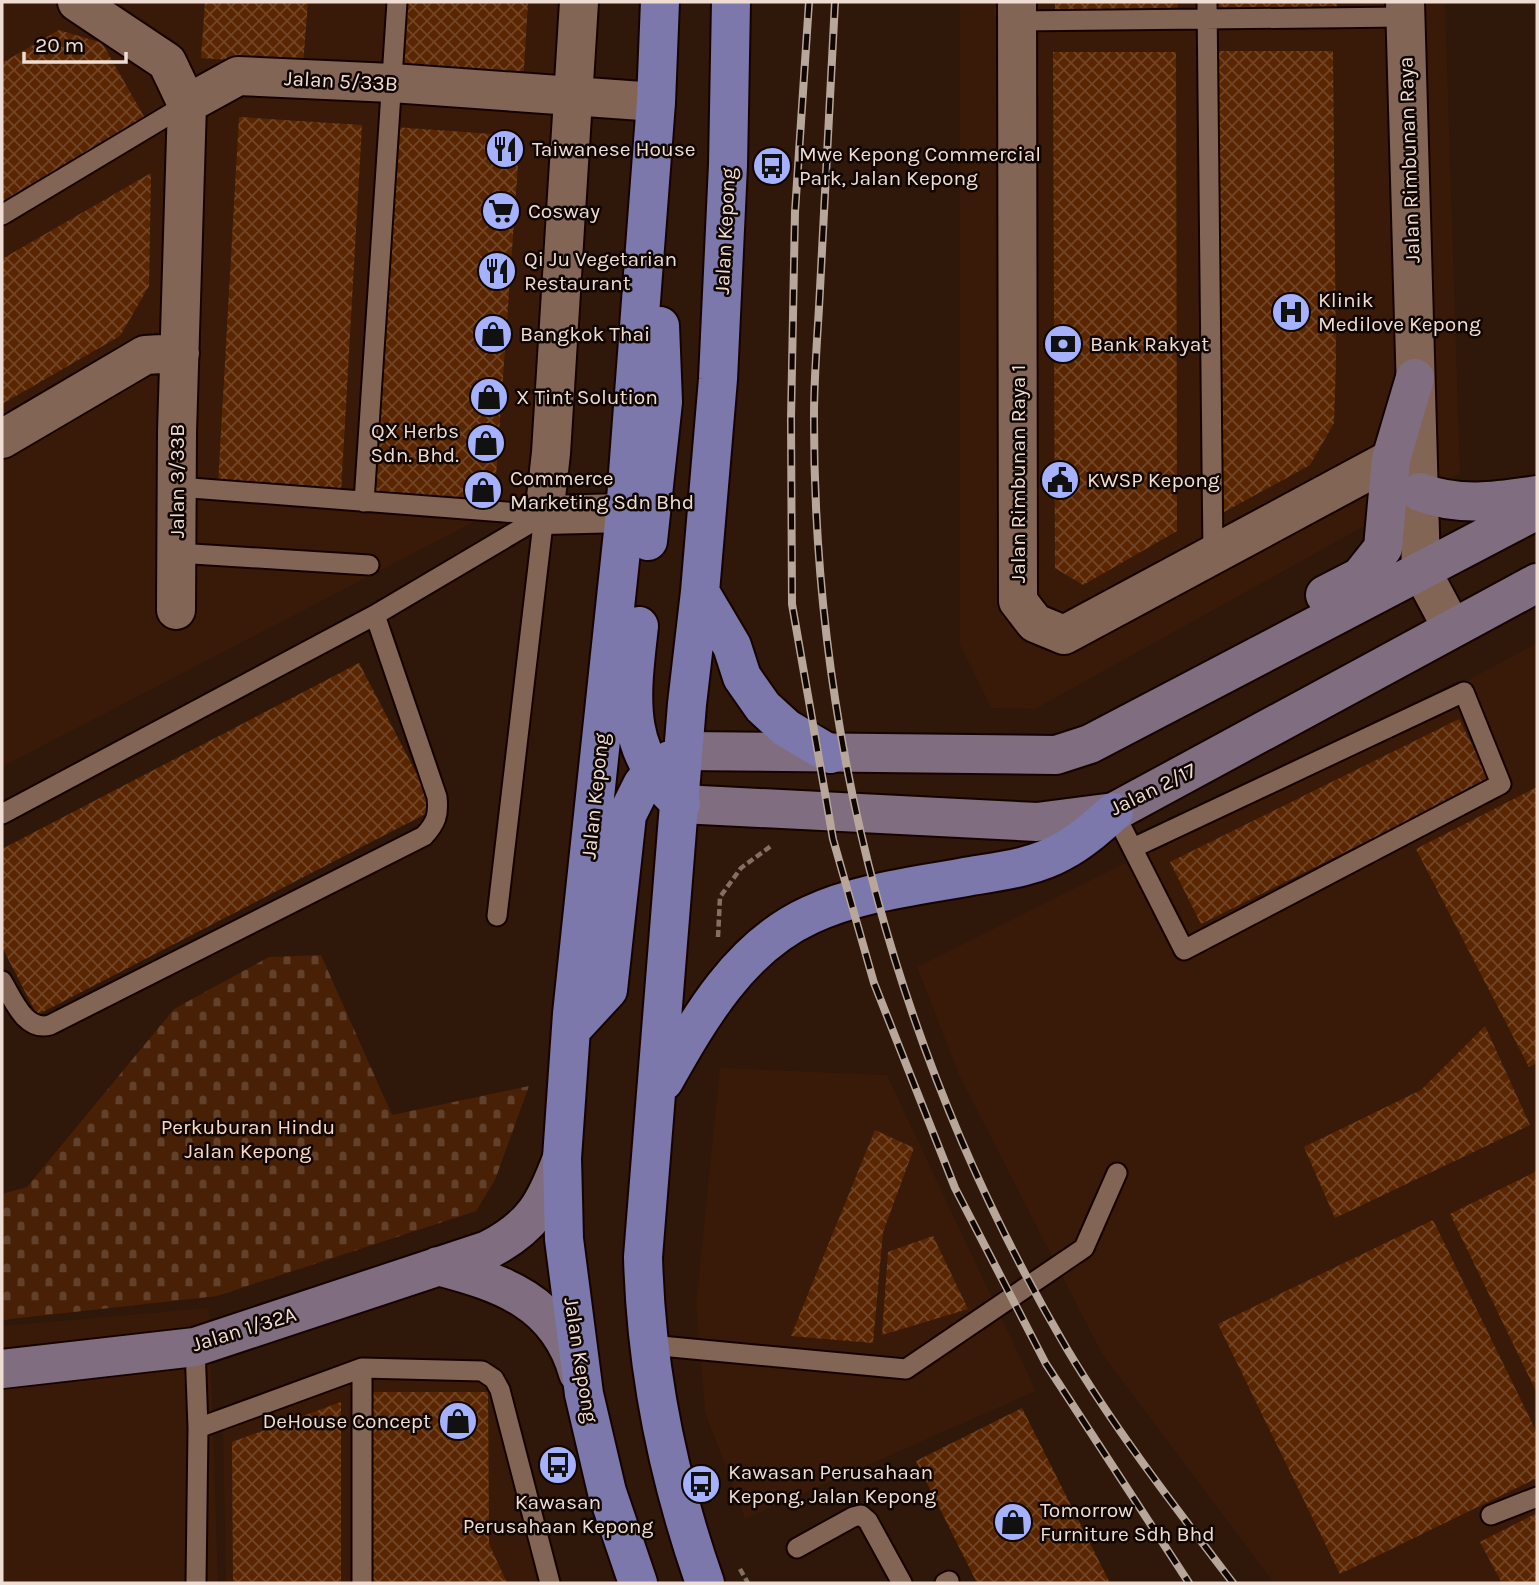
<svg xmlns="http://www.w3.org/2000/svg" width="1539" height="1585" font-family="Karla,sans-serif">
<style>
.built{fill:#391a08}
.cemetery{fill:url(#cemetery-stones)}
.building{fill:url(#building-cross-hatch)}
.lines{fill:none;stroke-linecap:round;stroke-linejoin:round}
.lane-casing{stroke:#160300;stroke-width:23}
.street-casing{stroke:#160300;stroke-width:42}
.secondary-casing{stroke:#160300;stroke-width:42}
.primary-casing{stroke:#160300;stroke-width:42}
.path{stroke:#846f63;stroke-width:4.5;stroke-dasharray:7 3.5;stroke-linecap:butt}
.lane{stroke:#836555;stroke-width:19}
.street{stroke:#836555;stroke-width:38}
.secondary{stroke:#806e80;stroke-width:38}
.primary{stroke:#7d78ab;stroke-width:38}
.rail-casing{stroke:#b9a69b;stroke-width:8}
.rail{stroke:#100602;stroke-width:5;stroke-dasharray:16;stroke-linecap:butt}
.labels{text-anchor:middle;stroke-width:5;stroke-linejoin:round;paint-order:stroke}
.street-label{font-size:21px;fill:#efddd4;stroke:#100602}
.poi-label{font-size:21px;fill:#efddd4;stroke:#100602;text-anchor:start}
.park-label{font-size:21px;fill:#fbd8c5;stroke:#100602}
</style>
<defs>
<pattern id="cemetery-stones" width="16" height="16" patternUnits="userSpaceOnUse" patternTransform="scale(1.75)"><rect width="16" height="16" fill="#472006"/><path d="M2 7V4a2 2 0 0 1 4 0v3zM10 15v-3a2 2 0 0 1 4 0v3z" fill="#624029"/></pattern>
<pattern id="building-cross-hatch" width="8" height="8" patternUnits="userSpaceOnUse" patternTransform="scale(1.75)"><rect width="8" height="8" fill="#592601"/><path d="M0 0l8 8M0 8l8-8" fill="none" stroke="#714525"/></pattern>
</defs>
<rect width="100%" height="100%" fill="#2f1709"/>
<path class="built" d="M2 2H596L570 472 2 767Z
M960 2H1445L1460 473 1035 709 991 708 960 645Z
M1537 643V1583H1274L1101 1352 959 1075 917 967 1167 842Z
M720 1068 887 1075 1036 1391 745 1519 705 1412 696 1304Z
M209 1308 218 1583H2V1326Z
M370 1375 479 1380 489 1384 544 1583H226L223 1428Z"/>
<path class="cemetery" d="M321 955 392 1115 529 1086 495 1180 476 1211 217 1296 2 1320V1194L27 1187 174 1009 269 957Z"/>
<path class="building" d="M205 2H308L303 65 201 58Z
M404 2H528L523 84 400 76Z
M1055 2H1178V14H1055Z
M1215 2H1337V12L1215 13Z
M59 30 102 43 146 120 2 204V63Z
M1212 51H1333L1336 360 1334 423 1310 465 1215 517Z
M1053 52H1176L1177 531 1083 585 1055 568Z
M239 117 362 125 341 492 218 485Z
M394 127 520 136 494 505 369 496Z
M151 173 149 286 120 336 2 404V259Z
M359 663 435 809 37 1015 2 947V849Z
M1459 719 1490 780 1201 924 1170 862Z
M1537 787V1063L1529 1067 1416 849Z
M1485 1026 1530 1125 1335 1218 1304 1147 1421 1090Z
M875 1130 914 1148 883 1232 873 1343 791 1336Z
M1537 1171V1393L1450 1214Z
M1433 1220 1537 1433V1478L1340 1574 1218 1324Z
M933 1236 968 1309 882 1335 888 1252Z
M372 1392H488L489 1544 507 1583H372Z
M341 1402V1583H233L232 1442Z
M1022 1408 1110 1583H977L916 1461Z
M1537 1513V1583H1502L1480 1542Z"/>
<g class="lines">
<defs>
<path id="lane" d="M1207 2 1213 555
M1017 21 1405 17
M2 215 187 104
M178 487 544 515
M364 502 397 2
M177 553 369 565
M1114 812 1184 950 1501 784 1464 692 1133 848
M2 814 375 615 544 515
M497 916 544 515
M2 981C13 999 25 1032 50 1025L424 836C436 823 439 815 437 797L375 615
M650 1345 906 1369 1084 1248 1117 1173
M195 1347 198 1428 196 1583
M198 1428 362 1368 482 1371 494 1379 500 1390 550 1583
M1491 1515 1537 1497
M797 1548 853 1517 861 1515 868 1521 902 1583
M362 1583V1368
M945 1583 949 1581"/>
<path id="street" d="M77 2 167 62 187 104 238 76 392 83 656 102
M579 2 551 453 544 515 625 513
M1017 2 1018 601 1035 623 1064 635 1391 459
M1405 2 1421 570 1452 628
M2 439 145 355 180 353
M176 610 177 432 187 104"/>
<path id="secondary" d="M1420 492C1459 507 1497 501 1537 495
M1325 595 1360 577 1383 548 1391 459 1415 378
M684 751 1056 755 1090 744 1537 510
M681 804 1037 822 1114 812 1537 583
M438 1266C503 1283 558 1302 578 1373
M2 1369 195 1347 488 1250C533 1227 545 1204 562 1158"/>
<path id="primary" d="M648 541 663 402 660 326
M700 592 732 646 742 677 763 707 786 728 830 754
M639 626C631 698 622 751 681 804
M571 1030 608 990 627 815 642 785 651 773 670 760
M664 1081C700 1017 740 947 810 915 859 892 917 886 971 876 1002 871 1035 867 1063 851 1082 841 1098 826 1114 812
M638 1583 607 1492 584 1394 564 1239 562 1158 572 1014 625 513 656 102 660 2
M705 1583C668 1478 646 1369 643 1257L687 704 700 592 718 379 728 165 731 2"/>
</defs>
<use href="#lane" class="lane-casing"/>
<use href="#street" class="street-casing"/>
<use href="#secondary" class="secondary-casing"/>
<use href="#primary" class="primary-casing"/>
<path class="path" d="M718 937 720 897 741 868 771 846
M740 1569 748 1583"/>
<use href="#lane" class="lane"/>
<use href="#street" class="street"/>
<use href="#secondary" class="secondary"/>
<use href="#primary" class="primary"/>
<defs>
<path id="rail" d="M809 2 795 212 791 419 792 604 833 839 874 983 955 1188 1046 1364 1189 1583
M835 2C830 97 825 193 820 289 818 331 814 373 814 415 813 745 900 1065 1067 1349 1116 1431 1175 1507 1233 1583"/>
</defs>
<use href="#rail" class="rail-casing"/>
<use href="#rail" class="rail"/>
</g>
<defs>
<symbol id="restaurant-disc" viewBox="-11 -11 22 22"><circle r="9.5" fill="#a5b1fc" stroke="#100602"/><path d="M-5-6h1v4h1v-4h1v4h1v-4h1v5L-1.5 .5V6h-2V.5L-5-1ZM5-6V6H3V1.5H1.5Q1.5-4 5-6Z" fill="#111"/></symbol>
<symbol id="bus-disc" viewBox="-11 -11 22 22"><circle r="9.5" fill="#a5b1fc" stroke="#100602"/><path d="M-5-6H5V4H4V6H2V4H-2V6H-4V4H-5ZM-3.5-4V0h7V-4ZM-3.5 1.2v1.5H-2V1.2ZM2 1.2v1.5H3.5V1.2Z" fill="#111"/></symbol>
<symbol id="supermarket-disc" viewBox="-11 -11 22 22"><circle r="9.5" fill="#a5b1fc" stroke="#100602"/><path d="M-6-5.5h2.5l.6 2H6L4.5 2H-2.5L-4.4-4H-6ZM-1.5 3.2a1.3 1.3 0 1 0 .1 0ZM3 3.2a1.3 1.3 0 1 0 .1 0Z" fill="#111"/></symbol>
<symbol id="hospital-disc" viewBox="-11 -11 22 22"><circle r="9.5" fill="#a5b1fc" stroke="#100602"/><path d="M-5-5h3v3.5h4V-5h3V5h-3V1.5h-4V5h-3Z" fill="#111"/></symbol>
<symbol id="shop-disc" viewBox="-11 -11 22 22"><circle r="9.5" fill="#a5b1fc" stroke="#100602"/><path d="M-5-2.5h2.3a2.7 3.5 0 0 1 5.4 0H5L5.5 6h-11ZM-1.5-2.5h3a1.5 2.3 0 0 0-3 0Z" fill="#111"/></symbol>
<symbol id="bank-disc" viewBox="-11 -11 22 22"><circle r="9.5" fill="#a5b1fc" stroke="#100602"/><path d="M-6-4H6V4H-6ZM0-2.3a2.3 2.3 0 1 0 0 4.6a2.3 2.3 0 1 0 0-4.6Z" fill="#111"/></symbol>
<symbol id="civic-disc" viewBox="-11 -11 22 22"><circle r="9.5" fill="#a5b1fc" stroke="#100602"/><path d="M-.6-6.5H3V-4.5H.6V-3L4-1V1h2V6H-6V1h2V-1L-.6-3ZM-1.2 2.5V6h2.4V2.5Z" fill="#111"/></symbol>
</defs>
<g fill-rule="evenodd">
<use href="#restaurant-disc" x="483" y="127" width="44" height="44"/>
<use href="#bus-disc" x="750" y="144" width="44" height="44"/>
<use href="#supermarket-disc" x="479" y="189" width="44" height="44"/>
<use href="#restaurant-disc" x="475" y="249" width="44" height="44"/>
<use href="#hospital-disc" x="1269" y="290" width="44" height="44"/>
<use href="#shop-disc" x="471" y="312" width="44" height="44"/>
<use href="#bank-disc" x="1041" y="322" width="44" height="44"/>
<use href="#shop-disc" x="467" y="375" width="44" height="44"/>
<use href="#shop-disc" x="464" y="421" width="44" height="44"/>
<use href="#civic-disc" x="1038" y="458" width="44" height="44"/>
<use href="#shop-disc" x="461" y="468" width="44" height="44"/>
<use href="#shop-disc" x="436" y="1399" width="44" height="44"/>
<use href="#bus-disc" x="536" y="1443" width="44" height="44"/>
<use href="#bus-disc" x="679" y="1462" width="44" height="44"/>
<use href="#shop-disc" x="991" y="1500" width="44" height="44"/>
</g>
<g class="labels">
<g class="street-label">
<text transform="translate(341 81) rotate(3)" y="7">Jalan 5/33B</text>
<text transform="translate(1409 160) rotate(-92)" y="7">Jalan Rimbunan Raya</text>
<text transform="translate(725 231) rotate(-87)" y="7">Jalan Kepong</text>
<text transform="translate(1018 474) rotate(-90)" y="7">Jalan Rimbunan Raya 1</text>
<text transform="translate(177 481) rotate(-90)" y="7">Jalan 3/33B</text>
<text transform="translate(1153 789) rotate(-26)" y="7">Jalan 2/17</text>
<text transform="translate(595 796) rotate(-84)" y="7">Jalan Kepong</text>
<text transform="translate(244 1329) rotate(-17)" y="7">Jalan 1/32A</text>
<text transform="translate(581 1360) rotate(81)" y="7">Jalan Kepong</text>
</g>
<g class="poi-label">
<text x="532" y="156">Taiwanese House</text>
<text x="799" y="161">Mwe Kepong Commercial<tspan x="799" dy="24">Park, Jalan Kepong</tspan></text>
<text x="528" y="218">Cosway</text>
<text x="524" y="266">Qi Ju Vegetarian<tspan x="524" dy="24">Restaurant</tspan></text>
<text x="1318" y="307">Klinik<tspan x="1318" dy="24">Medilove Kepong</tspan></text>
<text x="520" y="341">Bangkok Thai</text>
<text x="1090" y="351">Bank Rakyat</text>
<text x="516" y="404">X Tint Solution</text>
<text x="459" y="438" text-anchor="end">QX Herbs<tspan x="459" dy="24">Sdn. Bhd.</tspan></text>
<text x="510" y="485">Commerce<tspan x="510" dy="24">Marketing Sdn Bhd</tspan></text>
<text x="1087" y="487">KWSP Kepong</text>
<text x="431" y="1428" text-anchor="end">DeHouse Concept</text>
<text x="728" y="1479">Kawasan Perusahaan<tspan x="728" dy="24">Kepong, Jalan Kepong</tspan></text>
<text x="558" y="1509" text-anchor="middle">Kawasan<tspan x="558" dy="24">Perusahaan Kepong</tspan></text>
<text x="1040" y="1517">Tomorrow<tspan x="1040" dy="24">Furniture Sdh Bhd</tspan></text>
</g>
<g class="park-label">
<text x="248" y="1134">Perkuburan Hindu<tspan x="248" dy="24">Jalan Kepong</tspan></text>
</g>
</g>
<rect width="1539" height="1585" fill="none" stroke="#efddd4" stroke-width="7"/>
<path d="M24 52v10h102v-10" fill="none" stroke="#efddd4" stroke-width="3.5"/>
<text x="35" y="52" font-size="21" fill="#efddd4" stroke="#100602" stroke-width="5" paint-order="stroke">20 m</text>
</svg>
